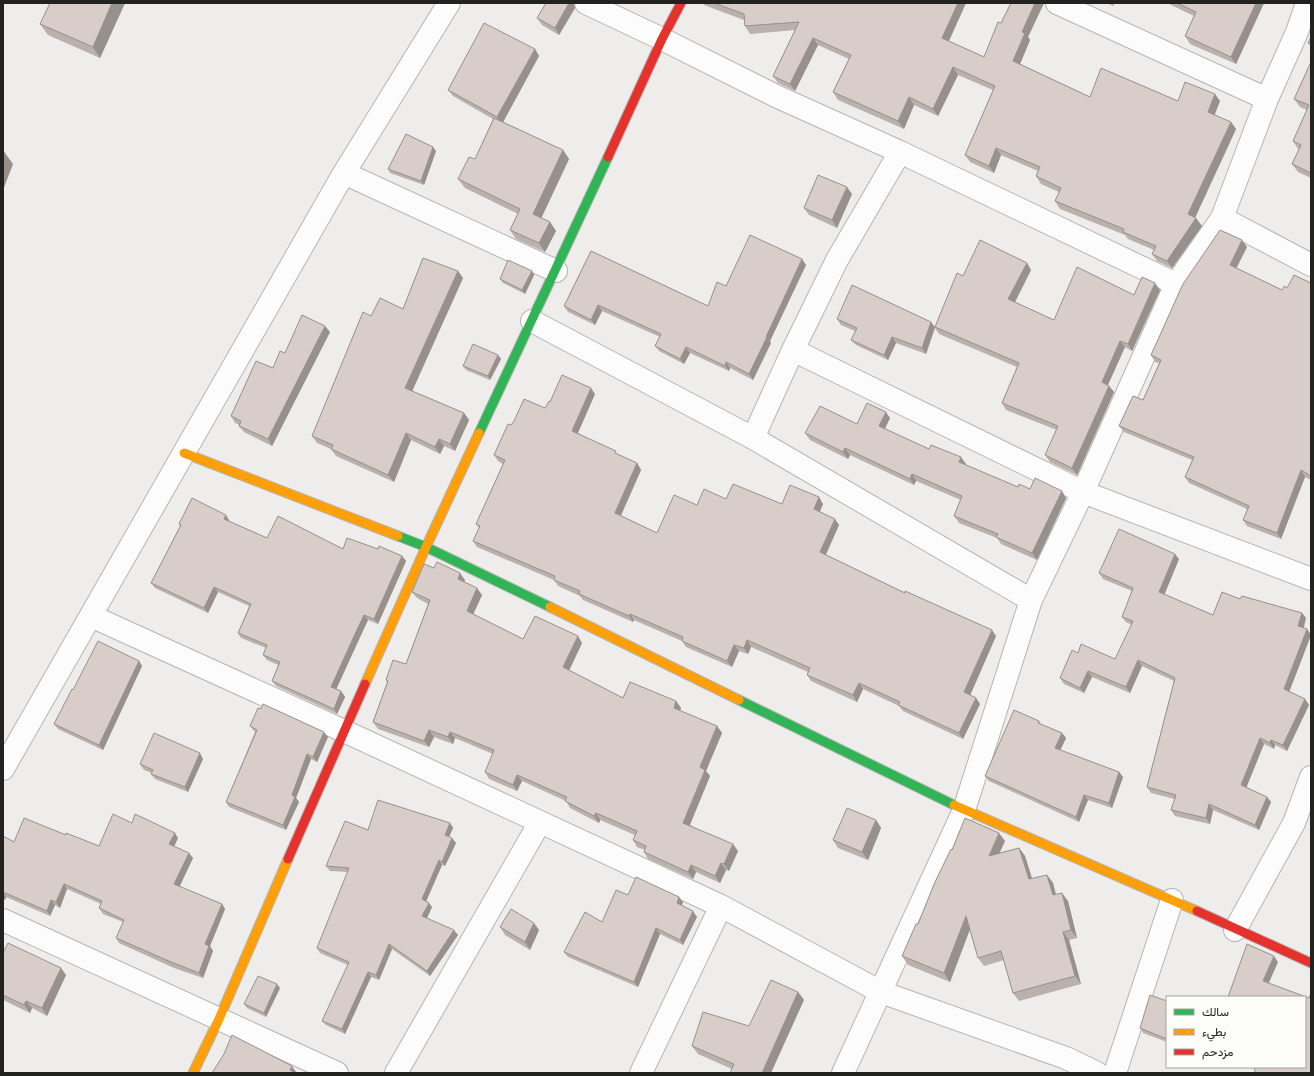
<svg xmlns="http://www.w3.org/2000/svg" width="1314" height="1076" font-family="'Nunito Sans',Vazirmatn,sans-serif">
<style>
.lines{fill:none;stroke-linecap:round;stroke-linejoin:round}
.street-casing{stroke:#b6b5b4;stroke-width:24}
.fast-casing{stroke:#b6b5b4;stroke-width:11}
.slow-casing{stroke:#b6b5b4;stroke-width:11}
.jam-casing{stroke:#b6b5b4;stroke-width:11}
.street{stroke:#fcfcfc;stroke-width:22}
.fast{stroke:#30b455;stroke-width:9}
.slow{stroke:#ff9f0a;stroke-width:9}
.jam{stroke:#e5322d;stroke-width:9}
.wall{fill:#bab0ac}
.shaded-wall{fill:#97908c}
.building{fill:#d8cdc8;stroke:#97908c}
</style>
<rect width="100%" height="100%" fill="#eeedec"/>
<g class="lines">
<defs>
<path id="street" d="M586 3 662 39 778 97 900 152 1176 284
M1057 3 1267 99
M344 173 556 271
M1222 218 1311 265
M532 321 753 438 1031 600
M793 350 1083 492 1311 579
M753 438 793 350 837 260 900 152
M91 616 344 731 721 906 881 992 1066 1058 1097 1073
M3 769 344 173 449 3
M3 920 337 1073
M1235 930 1294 823 1311 777
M396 1073 540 822
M641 1073 721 906
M843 1073 964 810 1031 600 1083 492 1176 284 1222 218 1267 99 1297 32 1307 3
M1115 1073 1172 900"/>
<path id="fast" d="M479 433 608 157
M398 536 426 547 550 607
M739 700 954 805"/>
<path id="slow" d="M184 453 398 536
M550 607 739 700
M365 684 426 547 479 433
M954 805 1197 911
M193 1073 219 1019 288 859"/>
<path id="jam" d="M608 157 662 39 681 3
M288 859 365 684
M1197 911 1311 963"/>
</defs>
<use href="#street" class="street-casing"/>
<use href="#fast" class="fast-casing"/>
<use href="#slow" class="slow-casing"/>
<use href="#jam" class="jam-casing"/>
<use href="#street" class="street"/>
<use href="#fast" class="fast"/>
<use href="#slow" class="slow"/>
<use href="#jam" class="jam"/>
</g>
<path class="wall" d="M125 3 100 58 48 35 40 24Z
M703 3H966L949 41 984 57 1011 3H1044L1028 37 1030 40 1020 64 1090 97 1178 101H1220L1214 115 1231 122 1236 129 1195 218 1202 226 1172 268 1157 261 1152 254 1154 250 1128 239 1125 235 1060 209 1055 201 1059 192 1041 184 1036 176 1038 171 1001 155 994 173 970 162 965 155 993 90 958 75 938 116 914 105 904 129 838 100 833 92 849 59 818 45 795 91 778 83 773 76 795 30 750 34 745 26 744 20 704 5Z
M1107 3H1115L1113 6Z
M1167 3H1264L1236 64 1190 44 1185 36 1194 16Z
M574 4 575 8 559 35 542 25 537 18Z
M535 49 539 56 503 122 563 150 569 159 541 218 550 222 556 231 545 252 516 239 510 230 518 214 465 188 458 179 475 159 493 119 453 96 448 90Z
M1311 62V178L1298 172 1292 164 1299 149H1298L1293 141 1307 110 1300 107 1294 99Z
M436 151 424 185 390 173 388 169Z
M852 194 837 228 809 215 804 208Z
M1247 247 1236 268 1282 290 1287 288 1311 283V480L1305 477 1281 539 1247 526 1243 520 1247 509 1189 483 1185 477 1192 460 1124 432 1119 426 1143 400 1159 363 1155 362 1151 355Z
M591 251 708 306 726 286 802 259 806 265 770 341 771 343 753 380 730 368 729 371 690 353 684 364 659 351 655 346 660 337 602 311 595 325 568 312 564 306Z
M1027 263 1031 270 1015 302 1054 320 1134 295 1160 290 1132 351 1125 347 1108 385 1109 386 1114 392 1077 475 1050 462 1045 455 1057 430 1006 410 1002 403 1017 367 939 334 935 328 926 354 896 343 888 360 856 345 851 340 855 331 841 325 837 319 935 327 963 276Z
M458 271 463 278 412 391 464 413 469 420 455 451 444 446 440 454 411 440 394 482 336 456 331 449 317 443 312 436 371 316 403 309Z
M532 271 534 275 525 294 503 283 500 279Z
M330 332 272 446 244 432 239 426 240 425 235 423 231 416 273 368 285 353Z
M498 355 501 359 490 380 466 370 463 366Z
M595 394 578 433 619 455 637 463 641 470 621 516 657 533 697 505 726 499 782 504H823L820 512 839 525 826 555 905 593 996 636 970 695 976 698 980 704 963 739 903 711 899 706 863 689 857 702 811 681 807 675 808 672 751 647 748 654 739 651 732 667 686 647 682 641 634 620 633 622 583 600 580 596 558 586 554 580 477 547 473 541 479 528 476 524 503 464 498 461 494 455 511 425 545 408 550 402Z
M890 418 885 429 929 449 966 464V465L1018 487 1066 498 1037 560 1001 544 997 538 959 523 954 516 961 500 916 481 914 485 850 455 848 459 810 440 805 433Z
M229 520V521L267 538 343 549H378L402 556 406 561 378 624 368 620 358 640 336 689 341 691 345 697 337 714 276 686 272 681 278 665 267 660 263 655 266 648 241 638 238 633 249 606 218 592 208 613 155 588 151 583 180 526 179 524Z
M1179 559 1164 595 1213 615 1240 599 1302 613 1306 618 1304 628 1307 629 1311 635 1289 692 1309 705 1287 751 1275 745 1274 749 1264 744 1246 787 1267 797 1271 802 1259 830 1213 810 1210 824 1175 816 1171 810 1175 799 1151 793 1147 787 1174 681 1142 666 1130 693 1092 677 1084 693 1064 684 1060 678 1078 653 1115 659 1132 625 1126 622 1122 617 1132 591 1103 579 1099 573Z
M434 568 465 580 464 582 482 595 473 614 523 639 582 643 569 670 623 698 676 701 681 708 680 711 717 726 722 733 706 771 710 776 690 825 738 851 729 871 726 870 720 883 696 872 693 879 648 859 644 852 645 850 637 847 633 840 635 835 600 820 599 823 570 808 566 801 522 781 517 791 489 779 485 772 493 754 455 738 453 744 434 737 429 747 378 729 373 722 387 682 386 680 406 664 428 604 417 598 412 592Z
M139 661 142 666 103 750 58 729 54 724 73 690Z
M1039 721 1041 724 1062 733 1066 738 1060 750 1119 772 1123 777 1112 808 1088 800 1079 822 989 781 985 776Z
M250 726 328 737 317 762 311 759 296 798 299 802 286 830 229 807 226 802 255 732 254 731Z
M203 759 188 792 155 779 151 774 152 773 144 770 140 764Z
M876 820 881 828 868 860 838 848 833 840Z
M132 823 178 838 174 846 193 858 179 887 222 904 225 909 210 946 213 951 203 978 174 968 119 943 116 938 123 922 103 914 99 908 101 904 67 889 60 908 55 905 50 916 6 897 5 900 3 899V836L14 842 66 835 99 846Z
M450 823 453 828 449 837 456 843 445 866 442 865 426 901 432 907 427 918 458 935 430 976 392 949 379 980 371 977 345 1034 326 1025 322 1021 348 965 320 953 317 948 348 872 330 871 326 866 368 830Z
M1005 841 999 853 1019 848 1025 856 1032 879 1047 875 1053 883 1056 894 1068 901 1077 938 1069 940 1081 984 1019 1001 1013 993 1004 960 984 966 978 958 970 929 950 982 908 965 902 956 952 850Z
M628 895 679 897 683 902 682 906 697 917 683 945 660 934 638 987 568 957 564 952 602 922Z
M500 927 539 930 530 950 505 935Z
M3 953 66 975 47 1016 32 1008 30 1013 3 1000Z
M280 988 266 1017 247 1008 244 1004Z
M798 992 804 1000 732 1069 698 1054 692 1046 749 1026Z
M1167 1001V1042L1143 1033 1140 1028Z"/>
<path class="shaded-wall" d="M112 3H125L100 58 93 47Z
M569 3H574L575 8 559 35 555 28Z
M958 3H966L947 45 942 38Z
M1035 3H1044L1028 37 1030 40 1018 69 1013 61 1022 32Z
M1256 3H1264L1236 64 1231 57Z
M813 38 818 45 795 91 790 84Z
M535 49 539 56 502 124 497 117Z
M953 67 958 75 938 116 933 109Z
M1215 94 1220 101 1213 119 1208 112Z
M909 97 914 105 904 129 898 121Z
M1231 122 1236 129 1193 222 1188 214Z
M433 147 436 151 424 185 421 181Z
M996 148 1001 155 994 173 989 166Z
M563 150 569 159 539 223 533 214Z
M5 153 13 164 3 190V159Z
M847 187 852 194 837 228 832 220Z
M1196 218 1202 226 1172 268 1167 261Z
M550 222 556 231 545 252 539 243Z
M1242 240 1247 247 1235 271 1230 265Z
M802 259 806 265 770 341 771 343 753 380 749 374Z
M1027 263 1031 270 1013 306 1008 299Z
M458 271 463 278 410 396 405 388Z
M532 271 534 275 525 294 522 290Z
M1155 283 1160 290 1132 351 1128 344Z
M598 305 602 311 595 325 591 320Z
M931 322 935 327 926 354 922 348Z
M325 326 330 332 272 446 268 439Z
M892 337 896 343 888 360 884 355Z
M1120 341 1125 347 1106 389 1102 382Z
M686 347 690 353 684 364 680 359Z
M498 355 501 359 490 380 488 376Z
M726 362 730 368 729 371 725 366Z
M1109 386 1114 392 1077 475 1072 468Z
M591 388 595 394 576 437 572 431Z
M886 412 890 418 883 432 879 426Z
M464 413 469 420 455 451 450 444Z
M406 433 411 440 394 482 388 475Z
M439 439 444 446 440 454 435 447Z
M845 448 850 455 848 459 843 452Z
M961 457 966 464 964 469 959 462Z
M637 463 641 470 619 519 615 513Z
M1301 470 1305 477 1281 539 1277 533Z
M912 474 916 481 914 485 910 479Z
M1062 491 1066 498 1037 560 1032 553Z
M819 497 823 504 818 515 814 509Z
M226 515 229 520 227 524 224 519Z
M835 519 839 525 824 558 820 552Z
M1175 554 1179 559 1163 598 1159 592Z
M402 556 406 561 378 624 374 619Z
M460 573 465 580 462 586 458 579Z
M214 587 218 592 208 613 204 608Z
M477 588 482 595 472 617 467 611Z
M1302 613 1306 618 1302 632 1298 626Z
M630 614 634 620 633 622 629 616Z
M364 615 368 620 335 692 331 687Z
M1307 629 1311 635 1288 695 1284 689Z
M992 630 996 636 969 698 964 692Z
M578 636 582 643 568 673 563 667Z
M747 640 751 647 748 654 744 648Z
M734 645 739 651 732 667 727 661Z
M1138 660 1142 666 1130 693 1126 687Z
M139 661 142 666 103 750 99 745Z
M1088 671 1092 677 1084 693 1080 688Z
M859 683 863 689 857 702 853 695Z
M341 691 345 697 337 714 334 709Z
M976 698 980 704 963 739 959 733Z
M1305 699 1309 705 1287 751 1283 745Z
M676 701 681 708 678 715 674 708Z
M717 726 722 733 706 771 710 776 688 829 683 823 700 767Z
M429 730 434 737 429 747 424 741Z
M324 732 328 737 317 762 313 757Z
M450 732 455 738 453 744 448 737Z
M1062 733 1066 738 1059 753 1055 748Z
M1260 738 1264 744 1245 791 1241 785Z
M1271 740 1275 745 1274 749 1270 743Z
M200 753 203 759 188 792 185 787Z
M307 754 311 759 296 798 299 802 286 830 283 825 292 795Z
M1119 772 1123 777 1112 808 1109 803Z
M517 775 522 781 517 791 513 785Z
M1084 795 1088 800 1079 822 1076 817Z
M1267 797 1271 802 1259 830 1255 825Z
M1209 804 1213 810 1210 824 1206 818Z
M596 813 600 820 599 823 594 816Z
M876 820 881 828 868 860 862 852Z
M450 823 453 828 448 839 445 835Z
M175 833 178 838 173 849 169 844Z
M999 833 1005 841 994 865 989 856Z
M452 838 456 843 445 866 442 862Z
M733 844 738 851 729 871 724 864Z
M1019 848 1025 856 1035 888 1029 879Z
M189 853 193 858 178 890 174 884Z
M439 860 442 865 425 904 422 899Z
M721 863 726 870 720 883 715 876Z
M691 865 696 872 693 879 688 872Z
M1047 875 1053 883 1058 904 1053 895Z
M64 884 67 889 60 908 56 902Z
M3 892 6 897 5 900 3 897Z
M1062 893 1068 901 1077 938 1071 930Z
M679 897 683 902 680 909 677 903Z
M51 900 55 905 50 916 47 911Z
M429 903 432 907 426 920 422 916Z
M222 904 225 909 210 946 213 951 203 978 199 973 205 944Z
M693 911 697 917 683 945 680 940Z
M966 916 972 924 950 982 944 973Z
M534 923 539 930 530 950 525 942Z
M656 928 660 934 638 987 634 982Z
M454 930 458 935 430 976 427 971Z
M1063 932 1069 940 1081 984 1075 976Z
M389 944 392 949 379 980 376 975Z
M1274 956 1278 962 1267 987 1263 981Z
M61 968 66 975 47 1016 42 1008Z
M368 972 371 977 345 1034 342 1029Z
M277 984 280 988 266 1017 264 1013Z
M798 992 804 1000 771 1073H762Z
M26 1001 32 1008 30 1013 24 1005Z
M292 1066 296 1072V1073H292L290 1070Z"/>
<path class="building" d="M50 3H112L93 47 40 24Z
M546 3H569L555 28 537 18Z
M714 3H958L942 38 984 57 998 22 1001 23 1011 3H1035L1022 32 1025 33 1013 61 1090 97 1101 68 1178 101 1185 82 1215 94 1208 112 1231 122 1188 214 1196 218 1167 261 1152 254 1156 246 1123 232 1124 229 1055 201 1061 188 1036 176 1040 167 996 148 989 166 965 155 995 86 953 67 933 109 909 97 898 121 833 92 851 55 813 38 790 84 773 76 799 22 745 26 744 14Z
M1177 3H1256L1231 57 1185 36 1196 12Z
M484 23 535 49 497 117 448 90Z
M1311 37V45L1308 43Z
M1311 62V173L1292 164 1301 145 1293 141 1309 105 1294 99Z
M494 118 563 150 533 214 550 222 539 243 510 230 520 209 458 179 469 157 475 159Z
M406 134 433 147 421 181 388 169Z
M3 152 5 153 3 159Z
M818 175 847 187 832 220 804 208Z
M1220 230 1242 240 1230 265 1282 290 1284 286 1287 288 1294 275 1311 283V476L1301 470 1277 533 1243 520 1249 506 1185 477 1194 457 1119 426 1133 396 1143 400 1161 360 1151 355 1183 284Z
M750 235 802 259 766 337H767L749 374 726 362 725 366 686 347 680 359 655 346 661 334 598 305 591 320 564 306 591 251 708 306 717 282 726 286Z
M980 240 1027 263 1008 299 1054 320 1077 267 1134 295 1142 277 1155 283 1128 344 1120 341 1102 382 1109 386 1072 468 1045 455 1058 426 1002 403 1019 363 935 327 957 273 963 276Z
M423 258 458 271 405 388 464 413 450 444 439 439 435 447 406 433 388 475 331 449 333 445 312 436 363 312 371 316 380 298 403 309Z
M508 260 532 271 522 290 500 279Z
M852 285 931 322 922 348 892 337 884 355 851 340 857 328 837 319Z
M302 315 325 326 268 439 239 426 241 421 231 416 256 361 273 368 280 351 285 353Z
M473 344 498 355 488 376 463 366Z
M562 375 591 388 572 431 616 451 615 453 637 463 615 513 657 533 674 495 697 505 704 489 726 499 733 484 782 504 790 485 819 497 814 509 835 519 820 552 905 593V591L992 630 964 692 976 698 959 733 898 705 900 702 859 683 853 695 807 675 810 668 747 640 744 648 734 645 727 661 682 641 683 637 630 614 629 616 579 594 580 591 554 580 555 576 473 541 480 526 476 524 505 460 494 455 508 424 511 425 514 421 524 399 545 408 549 401 550 402Z
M867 403 886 412 879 426 929 449 931 445 961 457 959 462 1018 487 1019 484 1030 489 1035 478 1062 491 1032 553 996 537 998 534 954 516 962 496 912 474 910 479 845 448 843 452 805 433 820 406 857 424Z
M192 498 226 515 224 519 267 538 278 516 343 549 347 538 378 549 379 546 402 556 374 619 364 615 355 634 331 687 341 691 334 709 272 681 280 662 263 655 267 645 238 633 251 604 214 587 204 608 151 583 181 525 179 524Z
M1119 529 1175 554 1159 592 1213 615 1222 592 1240 599 1242 596 1302 613 1298 626 1307 629 1284 689 1305 699 1283 745 1271 740 1270 743 1260 738 1241 785 1267 797 1255 825 1209 804 1206 818 1171 810 1176 795 1147 787 1175 678 1138 660 1126 687 1088 671 1080 688 1060 678 1072 650 1078 653 1081 644 1115 659 1133 621 1122 617 1133 588 1099 573Z
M437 562 460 573 458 579 477 588 467 611 523 639 535 616 578 636 563 667 623 698 630 682 676 701 674 708 717 726 700 767 705 770 683 823 733 844 724 864 721 863 715 876 691 865 688 872 644 852 646 846 633 840 637 831 596 813 594 816 565 801 567 797 517 775 513 785 485 772 494 750 450 732 448 737 429 730 424 741 373 722 388 681 386 680 393 660 406 664 430 600 412 592 424 564 434 568Z
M98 641 139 661 99 745 54 724 72 689 73 690Z
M263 704 324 732 313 757 307 754 292 795 295 797 283 825 226 802 257 730 250 726 258 708 261 709Z
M1014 710 1039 721 1038 723 1062 733 1055 748 1119 772 1109 803 1084 795 1076 817 985 776Z
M154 733 200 753 185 787 151 774 153 770 140 764Z
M378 800 450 823 445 835 452 838 442 862 439 860 422 899 429 903 422 916 454 930 427 971 389 944 376 975 368 972 342 1029 322 1021 349 962 317 948 349 868 326 866 345 821 368 830Z
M847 808 876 820 862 852 833 840Z
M113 814 132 823 135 814 175 833 169 844 189 853 174 884 222 904 205 944 209 946 199 973 171 962 116 938 124 920 99 908 102 901 64 884 56 902 51 900 47 911 3 892V836L14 842 24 818 66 835V833L99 846Z
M965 818 999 833 989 856 1019 848 1029 879 1047 875 1053 895 1062 893 1071 930 1063 932 1075 976 1013 993 1001 951 978 958 966 916 944 973 902 956 916 924H918L935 882 951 849 952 850Z
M636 877 679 897 677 903 693 911 680 940 656 928 634 982 564 952 585 912 602 922 616 890 628 895Z
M511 909 534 923 525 942 500 927Z
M8 943 61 968 42 1008 26 1001 24 1005 3 995V953Z
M1247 944 1274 956 1263 981 1309 998 1311 993V1073H1255V1071L1254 1070 1256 1067H1305V997H1228Z
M258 976 277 984 264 1013 244 1004Z
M771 980 798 992 762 1073H730L734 1064 692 1046 703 1012 749 1026Z
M1150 995 1167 1001V1039L1140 1028Z
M232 1035 292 1066 290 1070 295 1073H212L224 1054Z"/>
<rect width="1314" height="1076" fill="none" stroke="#222221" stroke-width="8"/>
<rect x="1166" y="996" width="140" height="72" fill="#fcfcf8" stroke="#a5a5a2"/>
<rect x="1174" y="1009" width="20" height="6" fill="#30b455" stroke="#a5a5a2"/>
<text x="1202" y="1016" font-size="12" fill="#222221">سالك</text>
<rect x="1174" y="1029" width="20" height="6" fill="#ff9f0a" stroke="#a5a5a2"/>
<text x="1202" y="1036" font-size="12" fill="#222221">بطيء</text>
<rect x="1174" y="1049" width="20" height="6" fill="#e5322d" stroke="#a5a5a2"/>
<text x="1202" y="1056" font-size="12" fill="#222221">مزدحم</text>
</svg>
